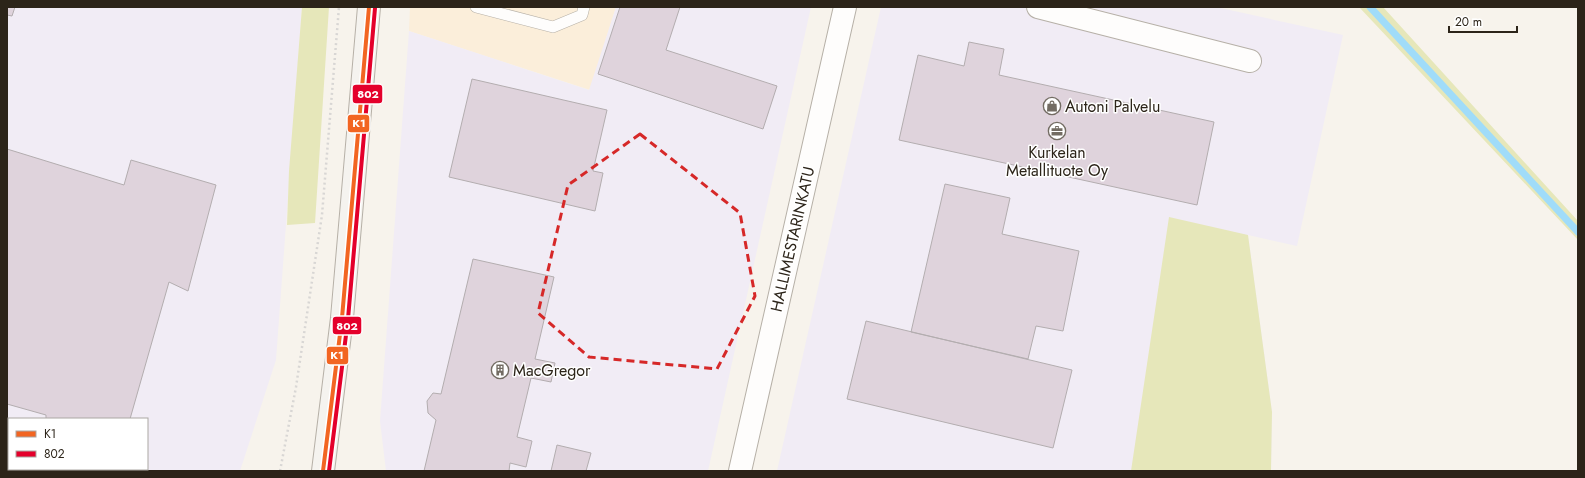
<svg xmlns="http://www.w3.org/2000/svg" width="1585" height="478" font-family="Jost,sans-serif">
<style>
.built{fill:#fbeeda}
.industrial{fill:#f1ecf5;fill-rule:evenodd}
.green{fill:#e6e7ba}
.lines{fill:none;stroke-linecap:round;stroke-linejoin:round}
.stream{stroke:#a0dcf9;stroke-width:7}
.building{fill:#dfd3dc;stroke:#b3adaf}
.lane-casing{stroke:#b6b0a7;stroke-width:12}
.street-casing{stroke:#b6b0a7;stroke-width:24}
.secondary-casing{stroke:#b6b0a7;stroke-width:24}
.path{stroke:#d8d6d4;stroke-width:2.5;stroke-dasharray:2 3;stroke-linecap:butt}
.lane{stroke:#fefdfc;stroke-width:11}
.street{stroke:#fefdfc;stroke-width:22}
.secondary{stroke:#f5f3ef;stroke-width:22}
.bus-1-casing{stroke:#fff;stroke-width:7}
.bus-2-casing{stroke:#fff;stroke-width:7}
.bus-1{stroke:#f26522;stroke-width:4}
.bus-2{stroke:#e4002b;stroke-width:4}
.marked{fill:none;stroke:#d62828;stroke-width:3;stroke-dasharray:8 5;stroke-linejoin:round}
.labels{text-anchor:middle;stroke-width:3;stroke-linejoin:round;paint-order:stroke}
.poi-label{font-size:16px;fill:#2c2419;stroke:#fff;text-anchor:start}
.street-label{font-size:16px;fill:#2c2419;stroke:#fff}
.line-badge{stroke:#fff;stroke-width:1.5}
.badge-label{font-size:11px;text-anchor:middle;font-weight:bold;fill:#fff}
</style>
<rect width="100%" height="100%" fill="#f7f3ec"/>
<path class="built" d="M410 7H616L590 90 409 31Z"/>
<path class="industrial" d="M7 7H302L276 360 240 471H7ZM9 419H147V469H9Z
M616 7H811L708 471H386L380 421 409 31 589 90Z
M881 7H1216L1343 35 1297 246 1248 235 1272 412 1271 471H777Z"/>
<path class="green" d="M302 7H329L315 223 287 225 289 171Z
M1359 7H1383L1578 221V240Z
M1169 217 1248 235 1272 412 1271 471H1131Z"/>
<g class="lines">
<path class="stream" d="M1370 7 1578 232"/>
</g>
<path class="building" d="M7 7H15L12 16 7 15Z
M620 7H680L666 50 777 86 763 129 598 74Z
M969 42 1004 49 999 75 1214 122 1197 205 899 140 918 55 964 66Z
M472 79 607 110 593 171 603 173 595 211 449 177Z
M7 149 124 185 131 160 216 185 188 291 169 282 130 419H46V415L7 404Z
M945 184 1010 198 1002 234 1079 251 1063 331 1036 326 1028 359 911 332Z
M473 259 554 277 535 359 555 363 551 382 531 378 517 437 532 441 526 467 510 463 509 471H424L436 420 428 413 427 401 433 393 441 394Z
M866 321 1072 370 1053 448 847 399Z
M557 445 591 453 586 471H551Z
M7 455 9 456V469H56L63 471H7Z"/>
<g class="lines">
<defs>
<path id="lane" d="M476 7 553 27 582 15 584 7"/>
<path id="street" d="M1038 7 1250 61
M740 471 845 7"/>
<path id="secondary" d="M323 471 342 318 369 7"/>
</defs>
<use href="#lane" class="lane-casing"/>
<use href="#street" class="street-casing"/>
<use href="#secondary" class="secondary-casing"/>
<path class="path" d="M280 471 296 387 322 215 339 7"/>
<use href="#lane" class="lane"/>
<use href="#street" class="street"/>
<use href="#secondary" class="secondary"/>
<defs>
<path id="bus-1" d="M323 471 342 318 369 7"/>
<path id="bus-2" d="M329 471 348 319 375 8"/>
</defs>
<use href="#bus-1" class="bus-1-casing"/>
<use href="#bus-2" class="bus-2-casing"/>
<use href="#bus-1" class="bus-1"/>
<use href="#bus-2" class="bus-2"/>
</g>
<path class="marked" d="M640 134 740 213 755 296 717 369 589 357 538 313 568 185Z"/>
<defs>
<symbol id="shop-ring" viewBox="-11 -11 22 22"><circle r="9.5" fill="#fff" stroke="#736c63" stroke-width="1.5"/><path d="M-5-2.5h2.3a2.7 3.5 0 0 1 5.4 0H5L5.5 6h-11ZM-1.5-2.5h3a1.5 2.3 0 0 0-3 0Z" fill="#736c63"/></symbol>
<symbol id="office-ring" viewBox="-11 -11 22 22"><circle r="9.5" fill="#fff" stroke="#736c63" stroke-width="1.5"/><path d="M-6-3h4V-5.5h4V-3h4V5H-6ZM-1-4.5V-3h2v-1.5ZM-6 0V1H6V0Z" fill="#736c63"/></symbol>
<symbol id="building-ring" viewBox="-11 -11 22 22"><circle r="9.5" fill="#fff" stroke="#736c63" stroke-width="1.5"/><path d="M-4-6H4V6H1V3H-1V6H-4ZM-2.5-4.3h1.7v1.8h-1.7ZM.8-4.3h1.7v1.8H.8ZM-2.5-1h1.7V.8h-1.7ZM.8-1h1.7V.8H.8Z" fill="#736c63"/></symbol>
</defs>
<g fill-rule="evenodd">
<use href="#shop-ring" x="1042" y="96" width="20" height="20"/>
<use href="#office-ring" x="1047" y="121" width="20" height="20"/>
<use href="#building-ring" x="490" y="360" width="20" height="20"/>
</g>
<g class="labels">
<g class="poi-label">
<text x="1065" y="112">Autoni Palvelu</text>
<text x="1057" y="158" text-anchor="middle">Kurkelan<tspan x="1057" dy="18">Metallituote Oy</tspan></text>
<text x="513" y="376">MacGregor</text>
</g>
<g class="street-label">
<text transform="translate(792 239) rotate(-77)" y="6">HALLIMESTARINKATU</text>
</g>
</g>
<g class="line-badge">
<rect x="352" y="84" width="31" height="20" rx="4" fill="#e4002b"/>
<rect x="347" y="114" width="23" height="19" rx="4" fill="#f26522"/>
<rect x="332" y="316" width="30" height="19" rx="4" fill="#e4002b"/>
<rect x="326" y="346" width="23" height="19" rx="4" fill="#f26522"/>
</g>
<g class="badge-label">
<text x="368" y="98">802</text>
<text x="359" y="127">K1</text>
<text x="347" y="330">802</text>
<text x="337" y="359">K1</text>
</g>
<rect width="1585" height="478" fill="none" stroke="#2c2419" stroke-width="16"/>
<rect x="8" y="418" width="140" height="52" fill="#ffffff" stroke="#aba7a3"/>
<rect x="16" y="431" width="20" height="6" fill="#f26522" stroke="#aba7a3"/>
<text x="44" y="438" font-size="12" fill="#2c2419">K1</text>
<rect x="16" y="451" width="20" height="6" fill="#e4002b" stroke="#aba7a3"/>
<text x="44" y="458" font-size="12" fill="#2c2419">802</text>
<path d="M1449 26v6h68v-6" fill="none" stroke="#2c2419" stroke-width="2"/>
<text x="1455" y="26" font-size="12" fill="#2c2419" stroke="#ffffff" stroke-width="3" paint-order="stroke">20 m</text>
</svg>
